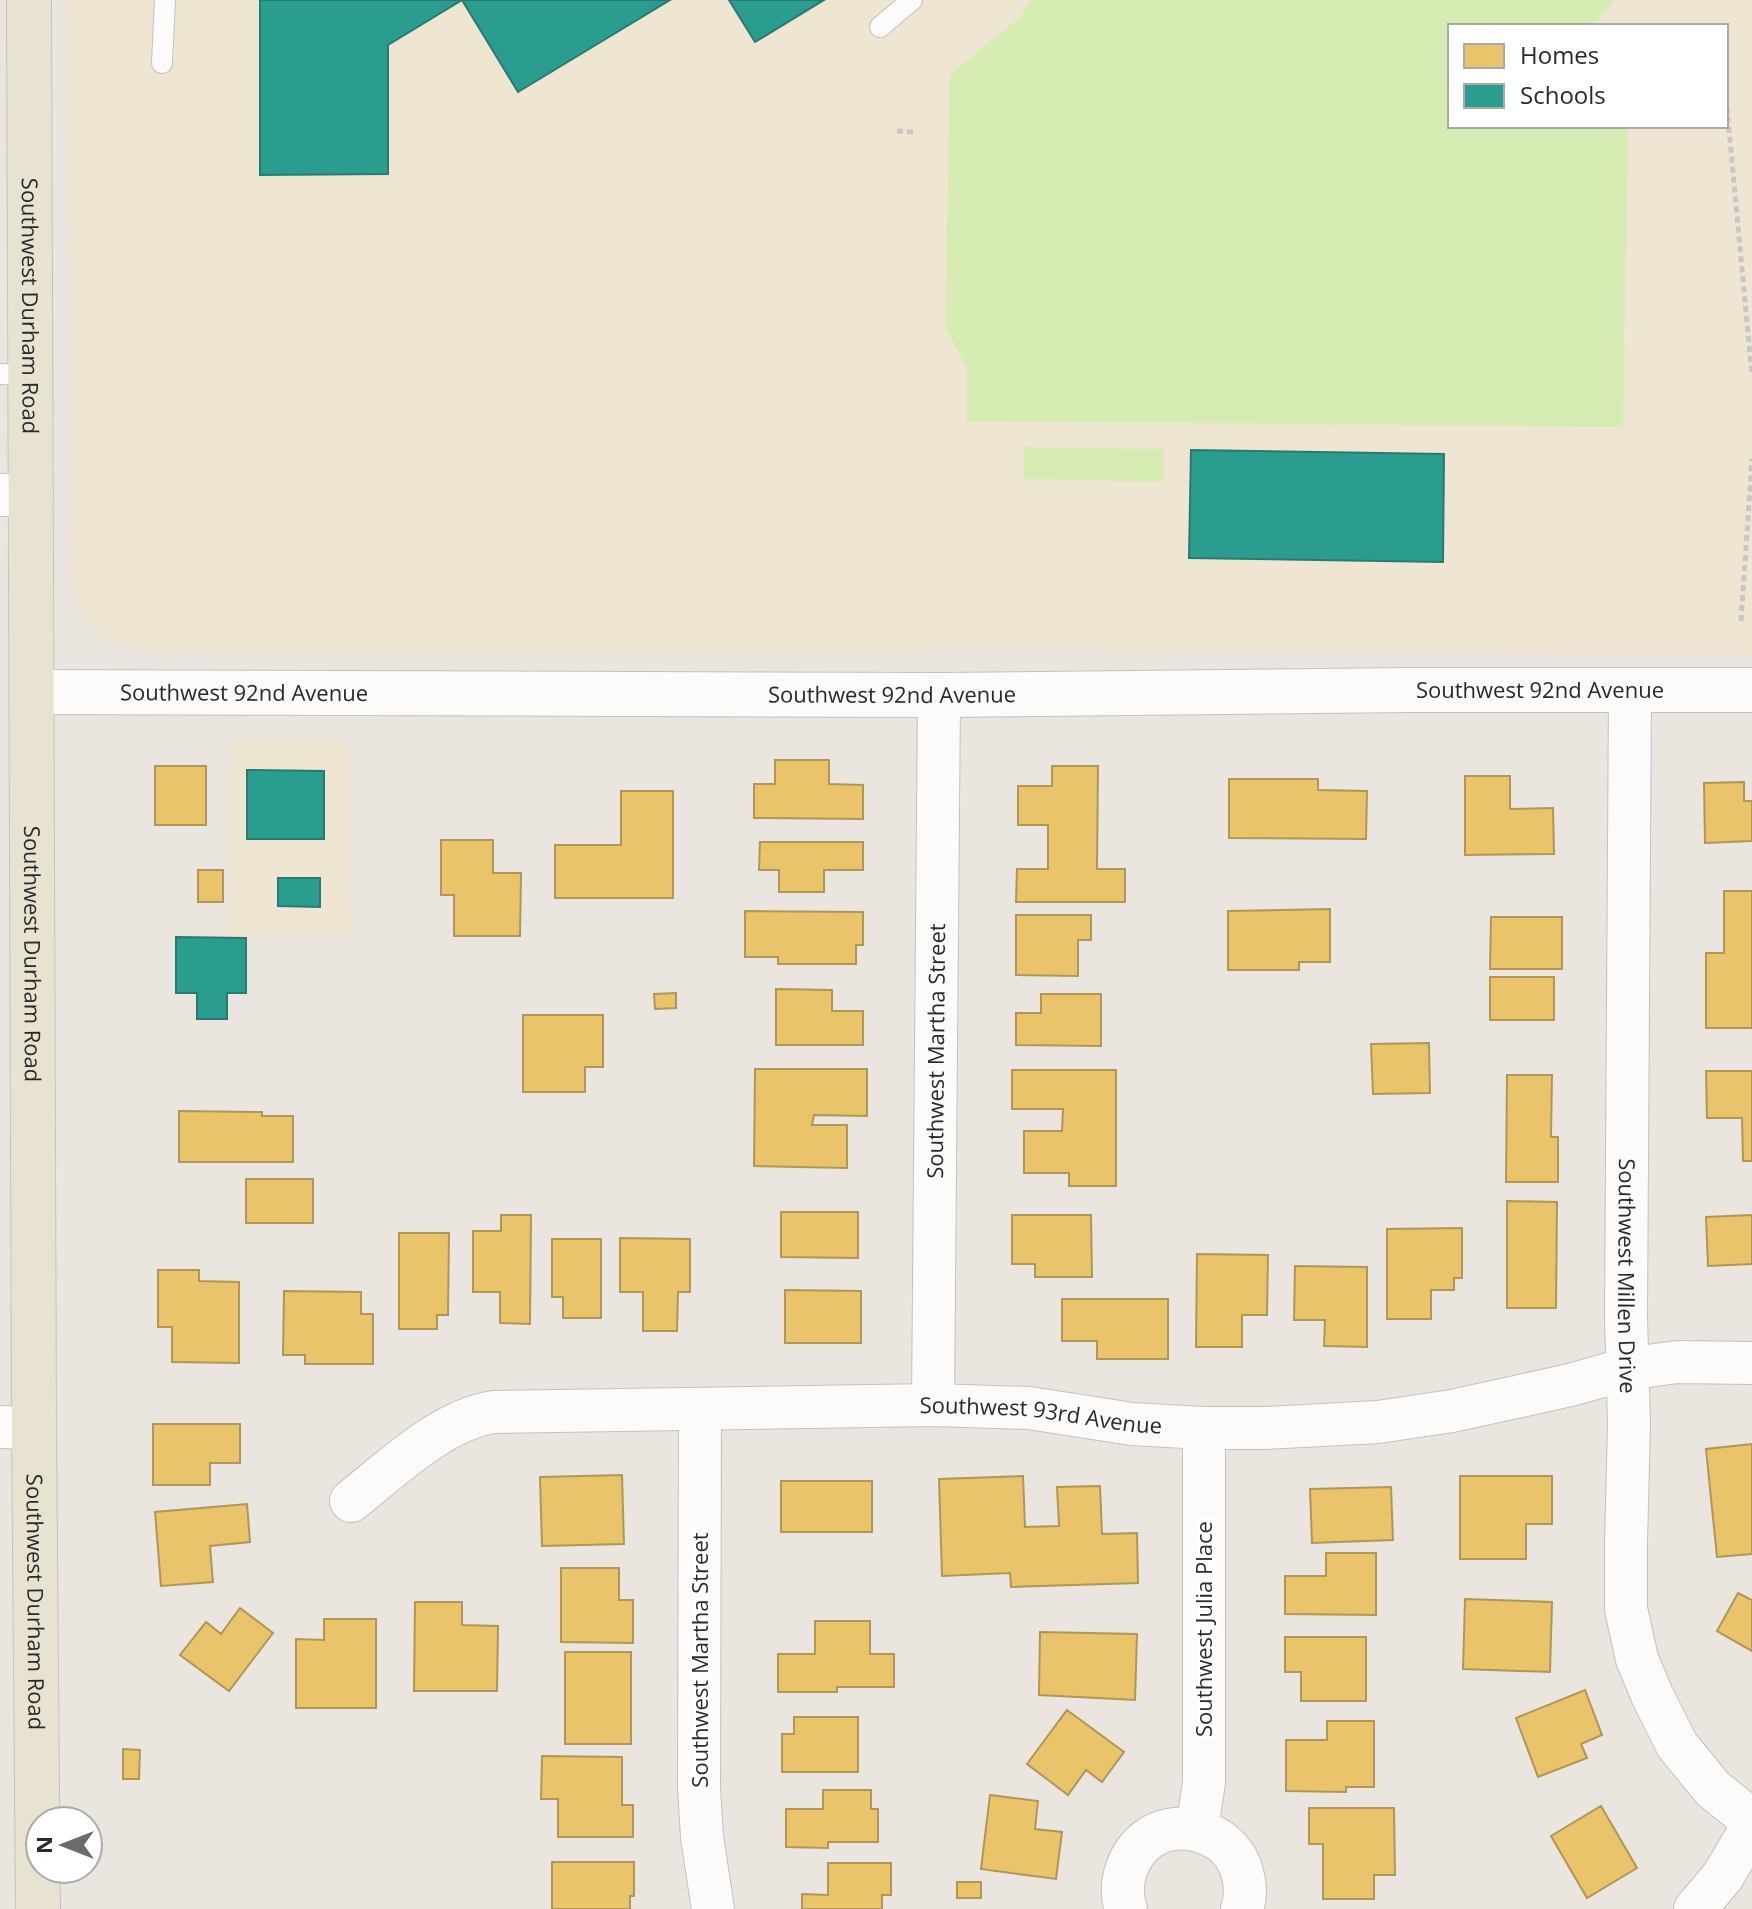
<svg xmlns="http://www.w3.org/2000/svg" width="1752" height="1909" font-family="'Open Sans',sans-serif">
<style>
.education{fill:#eee5d3;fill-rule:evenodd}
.pitch{fill:#d6ecb2}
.homes{fill:#e9c46a;stroke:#b09657;stroke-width:2}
.schools{fill:#2a9d8f;stroke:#2a7a71;stroke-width:2}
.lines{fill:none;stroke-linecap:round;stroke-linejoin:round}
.lane-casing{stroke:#c3c1c1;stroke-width:22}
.street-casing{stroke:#c3c1c1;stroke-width:44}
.secondary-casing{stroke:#c3c1c1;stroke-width:46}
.primary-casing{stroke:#c5c3c1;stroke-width:46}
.path{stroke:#c8c7c7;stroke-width:5;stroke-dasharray:6 4;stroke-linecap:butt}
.lane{stroke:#fcfbfa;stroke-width:20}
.street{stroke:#fcfbfa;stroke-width:42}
.secondary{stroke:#fcfbfa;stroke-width:44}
.primary{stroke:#e8e2d1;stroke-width:44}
.labels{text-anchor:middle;stroke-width:8;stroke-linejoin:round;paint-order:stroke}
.street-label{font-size:22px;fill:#2a2a2a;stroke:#fff}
</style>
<rect width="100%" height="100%" fill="#eae5df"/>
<path class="education" d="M67 0H1752V655L1068 650 160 652 115 645 96 632 77 605 68 574ZM1450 26H1726V126H1450Z
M230 741H350L351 937 229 938Z"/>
<path class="pitch" d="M1032 0H1615L1597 21 1575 26H1450V126H1628L1623 427 966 421 967 367 945 328 950 75 1020 17Z
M1024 447 1164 449 1163 482 1024 479Z"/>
<path class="homes" d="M775 760H829V784L863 785V819L754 818V784H775Z
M155 766H206V825H155Z
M1052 766H1098L1097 869H1125V902H1016L1017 869H1048V825H1018V786H1052Z
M1465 776H1510V809L1553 808 1554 854 1465 855Z
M1229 779H1318V790L1367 791 1366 839 1229 838Z
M1744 782V801H1752V841L1705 843 1704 783Z
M621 791H673V898H555V845H621Z
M441 840H493V873H521L520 936H454V895H441Z
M760 842H863V870H824V892H779V870H759Z
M198 870H223V902H198Z
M1724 891H1752V1028H1706V953H1724Z
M1330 909V962H1299V970H1228V911Z
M745 911 863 912V945H856V964H778V957H745Z
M1016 915H1091V940H1078V976L1016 975Z
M1491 917H1562V969H1490Z
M1490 977H1554V1020H1490Z
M776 989 832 990V1011H863V1045H776Z
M676 993V1008L655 1009 654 994Z
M1041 994H1101V1046L1016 1045V1013H1041Z
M523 1015H603V1067H585V1092H523Z
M1429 1043 1430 1093 1373 1094 1371 1044Z
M755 1069H867V1116L814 1115 812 1125H847V1168L754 1166Z
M1012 1070H1116V1186H1069V1173H1024V1131H1062L1063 1109H1012Z
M1706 1071H1752V1161H1743L1742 1118H1707Z
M1507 1075H1552L1551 1137H1558V1182H1506Z
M179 1111 262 1112V1116H293V1162H179Z
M246 1179H313V1223H246Z
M1507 1201 1557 1202 1556 1308H1507Z
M781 1212H858V1258L781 1257Z
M501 1215H531L530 1324 500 1323V1292H473V1231H501Z
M1012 1215H1091L1092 1277H1035V1264H1012Z
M1752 1215V1264L1708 1266 1706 1217Z
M1462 1228V1278H1454V1290H1431V1319H1387V1229Z
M399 1233H449L448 1315H437V1329H399Z
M620 1238 690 1239V1292H678L677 1331H643V1292H620Z
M552 1239H601V1318H563V1297H552Z
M1197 1254 1268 1255 1267 1315H1242V1347H1196Z
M1295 1266 1367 1267V1347L1324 1346 1325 1320H1294Z
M158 1270H199V1281L239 1282V1363L172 1362V1327H158Z
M785 1290 861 1291V1343H785Z
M284 1291 361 1292V1314H373V1364H305V1355H283Z
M1062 1299H1168V1359H1097V1341H1062Z
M153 1424H240V1463H210V1485H153Z
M1752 1444V1554L1717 1557 1706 1449Z
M622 1475 624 1544 542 1546 540 1477Z
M1023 1476 1025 1527 1059 1526 1057 1487 1100 1486 1102 1534 1137 1533 1138 1583 1011 1587 1010 1573 942 1576 939 1479Z
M1460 1476H1552V1524H1526V1559H1460Z
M781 1481H872V1532H781Z
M1391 1487 1393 1540 1312 1543 1310 1489Z
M247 1504 250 1542 210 1546 213 1582 161 1586 155 1512Z
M1326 1553H1376V1615L1285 1614V1576H1326Z
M561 1568H619V1600H633V1643L561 1642Z
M1738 1593 1752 1600V1651L1717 1631Z
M1465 1599 1552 1602 1550 1672 1463 1669Z
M415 1602H462V1625L498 1626 497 1691H414Z
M240 1608 273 1633 229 1691 180 1655 206 1622 221 1634Z
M324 1619H376V1708H296V1639L324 1640Z
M815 1621H870V1654H894V1687H837V1692H778V1654H815Z
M1040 1632 1137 1634 1135 1700 1039 1695Z
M1285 1637H1366V1701H1301V1672H1285Z
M565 1652H631V1744H565Z
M1585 1690 1602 1735 1581 1744 1587 1758 1538 1777 1516 1718Z
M1067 1710 1124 1752 1102 1782 1086 1770 1068 1795 1027 1764Z
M794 1717H858V1772H782V1734H794Z
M1327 1721H1374V1787H1346V1792L1286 1791V1740H1327Z
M123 1749 140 1750 139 1779H123Z
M542 1756 622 1757V1805H633V1837H558V1799H541Z
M823 1790H871V1809H878V1842H828V1848L786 1847V1809H823Z
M990 1795 1038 1801 1035 1829 1062 1832 1056 1879 981 1869Z
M1601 1806 1637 1868 1587 1898 1551 1836Z
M1309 1808H1394L1395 1875H1374V1899H1323V1844H1309Z
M552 1862H634V1896H630V1909H552Z
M828 1863H891V1895H882V1909H802V1894L828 1895Z
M957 1882H981V1898H957Z"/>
<path class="schools" d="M260 0H462L388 45V174L260 175Z
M462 0H670L518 92Z
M729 0H824L755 42Z
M1191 450 1444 454 1443 562 1189 558Z
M247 770 324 771V839H247Z
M278 878H320V907L278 906Z
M176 937 246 938V993H227V1019H197V993H176Z"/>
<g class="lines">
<defs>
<path id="lane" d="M880 27 912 0
M162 63 165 0
M0 374 31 375"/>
<g id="street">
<path d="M0 495 32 494"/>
<path id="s1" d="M1630 690 1626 1317 1629 1424 1626 1544V1609L1637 1659 1652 1695 1677 1745 1713 1789 1752 1820"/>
<path id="s2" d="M933 1405 939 695"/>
<path d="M700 1410 699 1788 702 1837 713 1909"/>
<path d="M0 1427 34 1428"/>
<path id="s3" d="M351 1501C391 1469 443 1419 494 1412L933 1405 1029 1408 1132 1424 1204 1428H1266L1378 1422 1452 1411 1570 1385 1627 1369 1677 1362 1752 1363"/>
<path d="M1197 1830 1204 1782V1428"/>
<path d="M1126 1909C1117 1884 1128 1852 1151 1837 1182 1818 1227 1833 1240 1866 1245 1880 1247 1895 1242 1909"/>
<path d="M1695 1909 1723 1876 1752 1827"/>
</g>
<g id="secondary">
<path id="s4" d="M32 692 939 695 1412 690H1752"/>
</g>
<g id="primary">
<path id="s5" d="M29 0 34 1428 38 1909"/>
</g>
</defs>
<use href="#lane" class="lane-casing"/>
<use href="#street" class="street-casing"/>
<use href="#secondary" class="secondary-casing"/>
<use href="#primary" class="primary-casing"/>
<path class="path" d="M1726 97 1752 376
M897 131 915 132
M1741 621 1752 459"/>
<use href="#lane" class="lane"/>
<use href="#street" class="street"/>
<use href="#secondary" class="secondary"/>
<use href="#primary" class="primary"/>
</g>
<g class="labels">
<g class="street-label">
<text dy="8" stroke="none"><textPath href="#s5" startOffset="306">Southwest Durham Road</textPath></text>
<text dy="8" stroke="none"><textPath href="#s4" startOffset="1508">Southwest 92nd Avenue</textPath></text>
<text dy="8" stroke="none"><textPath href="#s4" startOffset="212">Southwest 92nd Avenue</textPath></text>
<text dy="8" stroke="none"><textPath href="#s4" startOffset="860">Southwest 92nd Avenue</textPath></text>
<text dy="8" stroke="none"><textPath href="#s5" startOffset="954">Southwest Durham Road</textPath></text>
<text dy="8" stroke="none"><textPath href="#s2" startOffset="354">Southwest Martha Street</textPath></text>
<text dy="8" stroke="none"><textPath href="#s1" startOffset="586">Southwest Millen Drive</textPath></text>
<text dy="8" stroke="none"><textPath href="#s3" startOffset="718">Southwest 93rd Avenue</textPath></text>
<text dy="8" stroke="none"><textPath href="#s5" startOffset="1602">Southwest Durham Road</textPath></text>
<text transform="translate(1204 1629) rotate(-90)" y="8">Southwest Julia Place</text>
<text transform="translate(700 1660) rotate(-90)" y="8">Southwest Martha Street</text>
</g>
</g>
<rect x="1448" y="24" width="280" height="104" fill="#ffffff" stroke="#aaaaaa" stroke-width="2"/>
<rect x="1464" y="44" width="40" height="24" fill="#e9c46a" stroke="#aaaaaa" stroke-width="2"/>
<text x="1520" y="64" font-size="24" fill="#2a2a2a">Homes</text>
<rect x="1464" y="84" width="40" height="24" fill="#2a9d8f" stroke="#aaaaaa" stroke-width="2"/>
<text x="1520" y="104" font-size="24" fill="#2a2a2a">Schools</text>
<g transform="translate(64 1845) rotate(270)"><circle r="38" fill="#ffffff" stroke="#aaaaaa" stroke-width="2"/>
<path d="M0-6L14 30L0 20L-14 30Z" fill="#6d6b69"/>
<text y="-12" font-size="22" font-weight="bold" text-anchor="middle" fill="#2a2a2a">N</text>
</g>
</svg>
